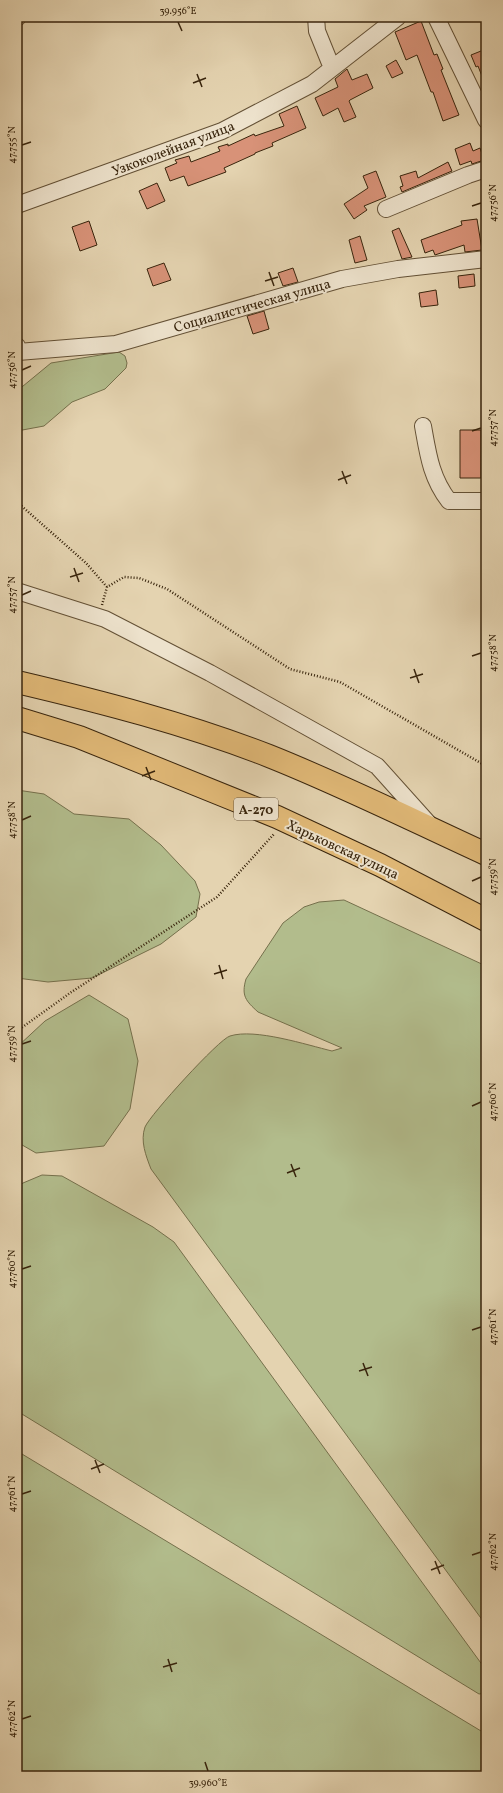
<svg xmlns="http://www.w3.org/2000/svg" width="503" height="1793" font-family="Vollkorn,serif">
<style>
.green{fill:#b2bc8c;stroke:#75704c}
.building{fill:#d89278;stroke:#38240c}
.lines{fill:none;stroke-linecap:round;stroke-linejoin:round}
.minor-casing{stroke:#635035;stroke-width:18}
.highway-casing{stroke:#38240c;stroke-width:24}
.path{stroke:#38240c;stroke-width:2.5;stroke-dasharray:1 2;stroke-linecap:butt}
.minor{stroke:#ede2cc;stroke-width:16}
.highway{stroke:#e2ba78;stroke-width:22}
.ticks{fill:none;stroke:#38240c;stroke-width:1.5}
.labels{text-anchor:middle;stroke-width:4;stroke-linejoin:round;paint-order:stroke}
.shield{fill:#ede2cc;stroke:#6e5d46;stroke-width:1}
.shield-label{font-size:13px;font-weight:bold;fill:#38240c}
.street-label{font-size:14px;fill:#38240c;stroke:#ede2cc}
.neatline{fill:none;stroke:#38240c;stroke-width:1.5}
.ticks-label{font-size:10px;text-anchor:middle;fill:#38240c}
</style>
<rect width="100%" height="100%" fill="#e4d3b0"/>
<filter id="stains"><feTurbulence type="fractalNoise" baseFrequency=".005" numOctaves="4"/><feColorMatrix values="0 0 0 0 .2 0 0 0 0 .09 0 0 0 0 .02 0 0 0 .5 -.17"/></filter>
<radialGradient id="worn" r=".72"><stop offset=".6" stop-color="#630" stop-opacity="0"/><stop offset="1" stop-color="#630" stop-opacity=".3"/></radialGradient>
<path class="green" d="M119 352 125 356 127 363 126 368 105 389 72 402 44 426 17 431V391L51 363Z
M17 790 44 794 74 814 129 819 161 845 195 881 200 894 196 917 161 944 92 978 48 982 17 978Z
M344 900 486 966V1625L151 1169C146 1156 140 1141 145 1127 150 1115 219 1039 230 1036 255 1028 307 1045 332 1051L342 1048 258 1012C246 1001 241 996 246 979L283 923 304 907 319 902Z
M89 995 128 1019 138 1061 130 1109 104 1146 36 1153 17 1142V1047L45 1021Z
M42 1175 62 1176 153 1227 174 1242 486 1670V1693L479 1694 17 1411V1188L23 1183Z
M17 1451 486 1734V1776H17Z"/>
<path class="building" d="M421 21 434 55 437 54 443 69 441 70 459 115 443 121 433 92H431L417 55 406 60 395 32Z
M486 49V84H485L478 66 476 67 471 55Z
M396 60 403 73 392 78 386 66Z
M347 69 352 80 367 74 373 88 350 100 349 101 356 117 344 122 338 108 323 116 315 98 338 87 335 79Z
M297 106 306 128 272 143 273 146 255 153V154L224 168 226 172 188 186 184 176 170 181 165 168 177 163 175 160 189 156 191 162 220 151 218 147 228 144V146L254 134 255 136 284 126 279 114Z
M470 143 473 151 480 148 484 160 472 164 471 161 460 165 455 149Z
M448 162 452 171 402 192 400 187 403 186 400 176 416 171 418 178Z
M376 171 386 197 364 206 367 210 354 219 344 204 368 188 363 176Z
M157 183 165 201 147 209 139 191Z
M477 219 482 250 465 252 464 245 435 255 433 250 425 253 421 240 462 225 461 221Z
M89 221 97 245 80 251 72 227Z
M399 228 412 257 402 259 392 231Z
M360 236 367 260 355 263 349 240Z
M164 263 171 280 153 286 147 269Z
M293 268 298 282 283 286 278 273Z
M474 274 475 286 459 288 458 276Z
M436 290 438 305 421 307 419 293Z
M264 311 269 329 253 334 247 316Z
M460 430H481V478H460Z"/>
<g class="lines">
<defs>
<path id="minor" d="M316 17 317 31 332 68
M436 17 486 120
M17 18 18 17
M17 205 222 131 312 84 398 17
M386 209 468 175 486 169
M17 346 18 352 116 344 342 279 398 269 486 259
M423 426C428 454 431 478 449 501H486
M17 591 105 619 210 673 377 766 430 825"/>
<path id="highway" d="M17 682C102 702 187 724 269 756 342 785 414 821 486 854
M17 718 79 737 277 817 380 865 486 920"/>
</defs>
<use href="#minor" class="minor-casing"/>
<use href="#highway" class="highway-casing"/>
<path class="path" d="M17 502 86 563 107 587
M102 605 107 587 124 577 139 578 167 589 290 669 340 682 486 766
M17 1031 70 993 217 897 274 834"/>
<use href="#minor" class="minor"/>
<use href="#highway" class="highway"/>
</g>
<path class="ticks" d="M178 22 182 31M197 74 202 87M193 83 206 78M22 145 31 142M472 206 481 203M269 272 274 286M265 281 278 277M22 370 31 366M472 431 481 428M342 471 347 484M338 480 351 475M74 568 79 582M70 577 83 573M22 595 31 591M472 656 481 653M414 669 419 683M410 678 423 674M146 767 151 780M142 776 155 771M22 820 31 816M472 881 481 877M219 965 223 979M214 974 227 970M22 1044 31 1041M472 1106 481 1102M291 1164 296 1177M287 1173 300 1168M22 1269 31 1266M472 1330 481 1327M363 1363 368 1376M359 1371 372 1367M95 1460 100 1473M91 1469 104 1464M22 1494 31 1491M472 1555 481 1552M435 1561 440 1574M431 1570 444 1565M168 1659 172 1672M163 1667 177 1663M22 1719 31 1716M205 1762 208 1771"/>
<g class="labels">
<rect class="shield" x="234" y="798" width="44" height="22" rx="3"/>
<g class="shield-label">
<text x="256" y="814">А-270</text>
</g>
<g class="street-label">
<text transform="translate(173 148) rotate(-21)" y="5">Узкоколейная улица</text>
<text transform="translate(252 305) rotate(-16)" y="5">Социалистическая улица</text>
<text transform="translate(343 849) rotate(25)" y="5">Харьковская улица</text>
</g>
</g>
<rect width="503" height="1793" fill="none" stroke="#e4d3b0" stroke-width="44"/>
<rect x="22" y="22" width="459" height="1749" class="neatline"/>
<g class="ticks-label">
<text x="178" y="14">39.956°E</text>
<text transform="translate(11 145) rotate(-90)" y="4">47.755°N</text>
<text transform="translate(492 203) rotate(-90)" y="4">47.756°N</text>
<text transform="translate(11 370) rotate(-90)" y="4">47.756°N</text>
<text transform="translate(492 428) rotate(-90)" y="4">47.757°N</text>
<text transform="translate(11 595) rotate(-90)" y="4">47.757°N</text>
<text transform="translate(492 653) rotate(-90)" y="4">47.758°N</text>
<text transform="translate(11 820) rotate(-90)" y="4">47.758°N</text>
<text transform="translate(492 877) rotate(-90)" y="4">47.759°N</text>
<text transform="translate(11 1044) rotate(-90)" y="4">47.759°N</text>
<text transform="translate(492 1102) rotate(-90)" y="4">47.760°N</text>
<text transform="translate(11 1269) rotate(-90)" y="4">47.760°N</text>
<text transform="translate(492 1327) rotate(-90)" y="4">47.761°N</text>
<text transform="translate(11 1494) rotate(-90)" y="4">47.761°N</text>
<text transform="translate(492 1552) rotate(-90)" y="4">47.762°N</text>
<text transform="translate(11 1719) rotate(-90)" y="4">47.762°N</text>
<text x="208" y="1786">39.960°E</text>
</g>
<rect width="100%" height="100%" filter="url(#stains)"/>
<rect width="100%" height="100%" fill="url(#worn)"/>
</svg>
